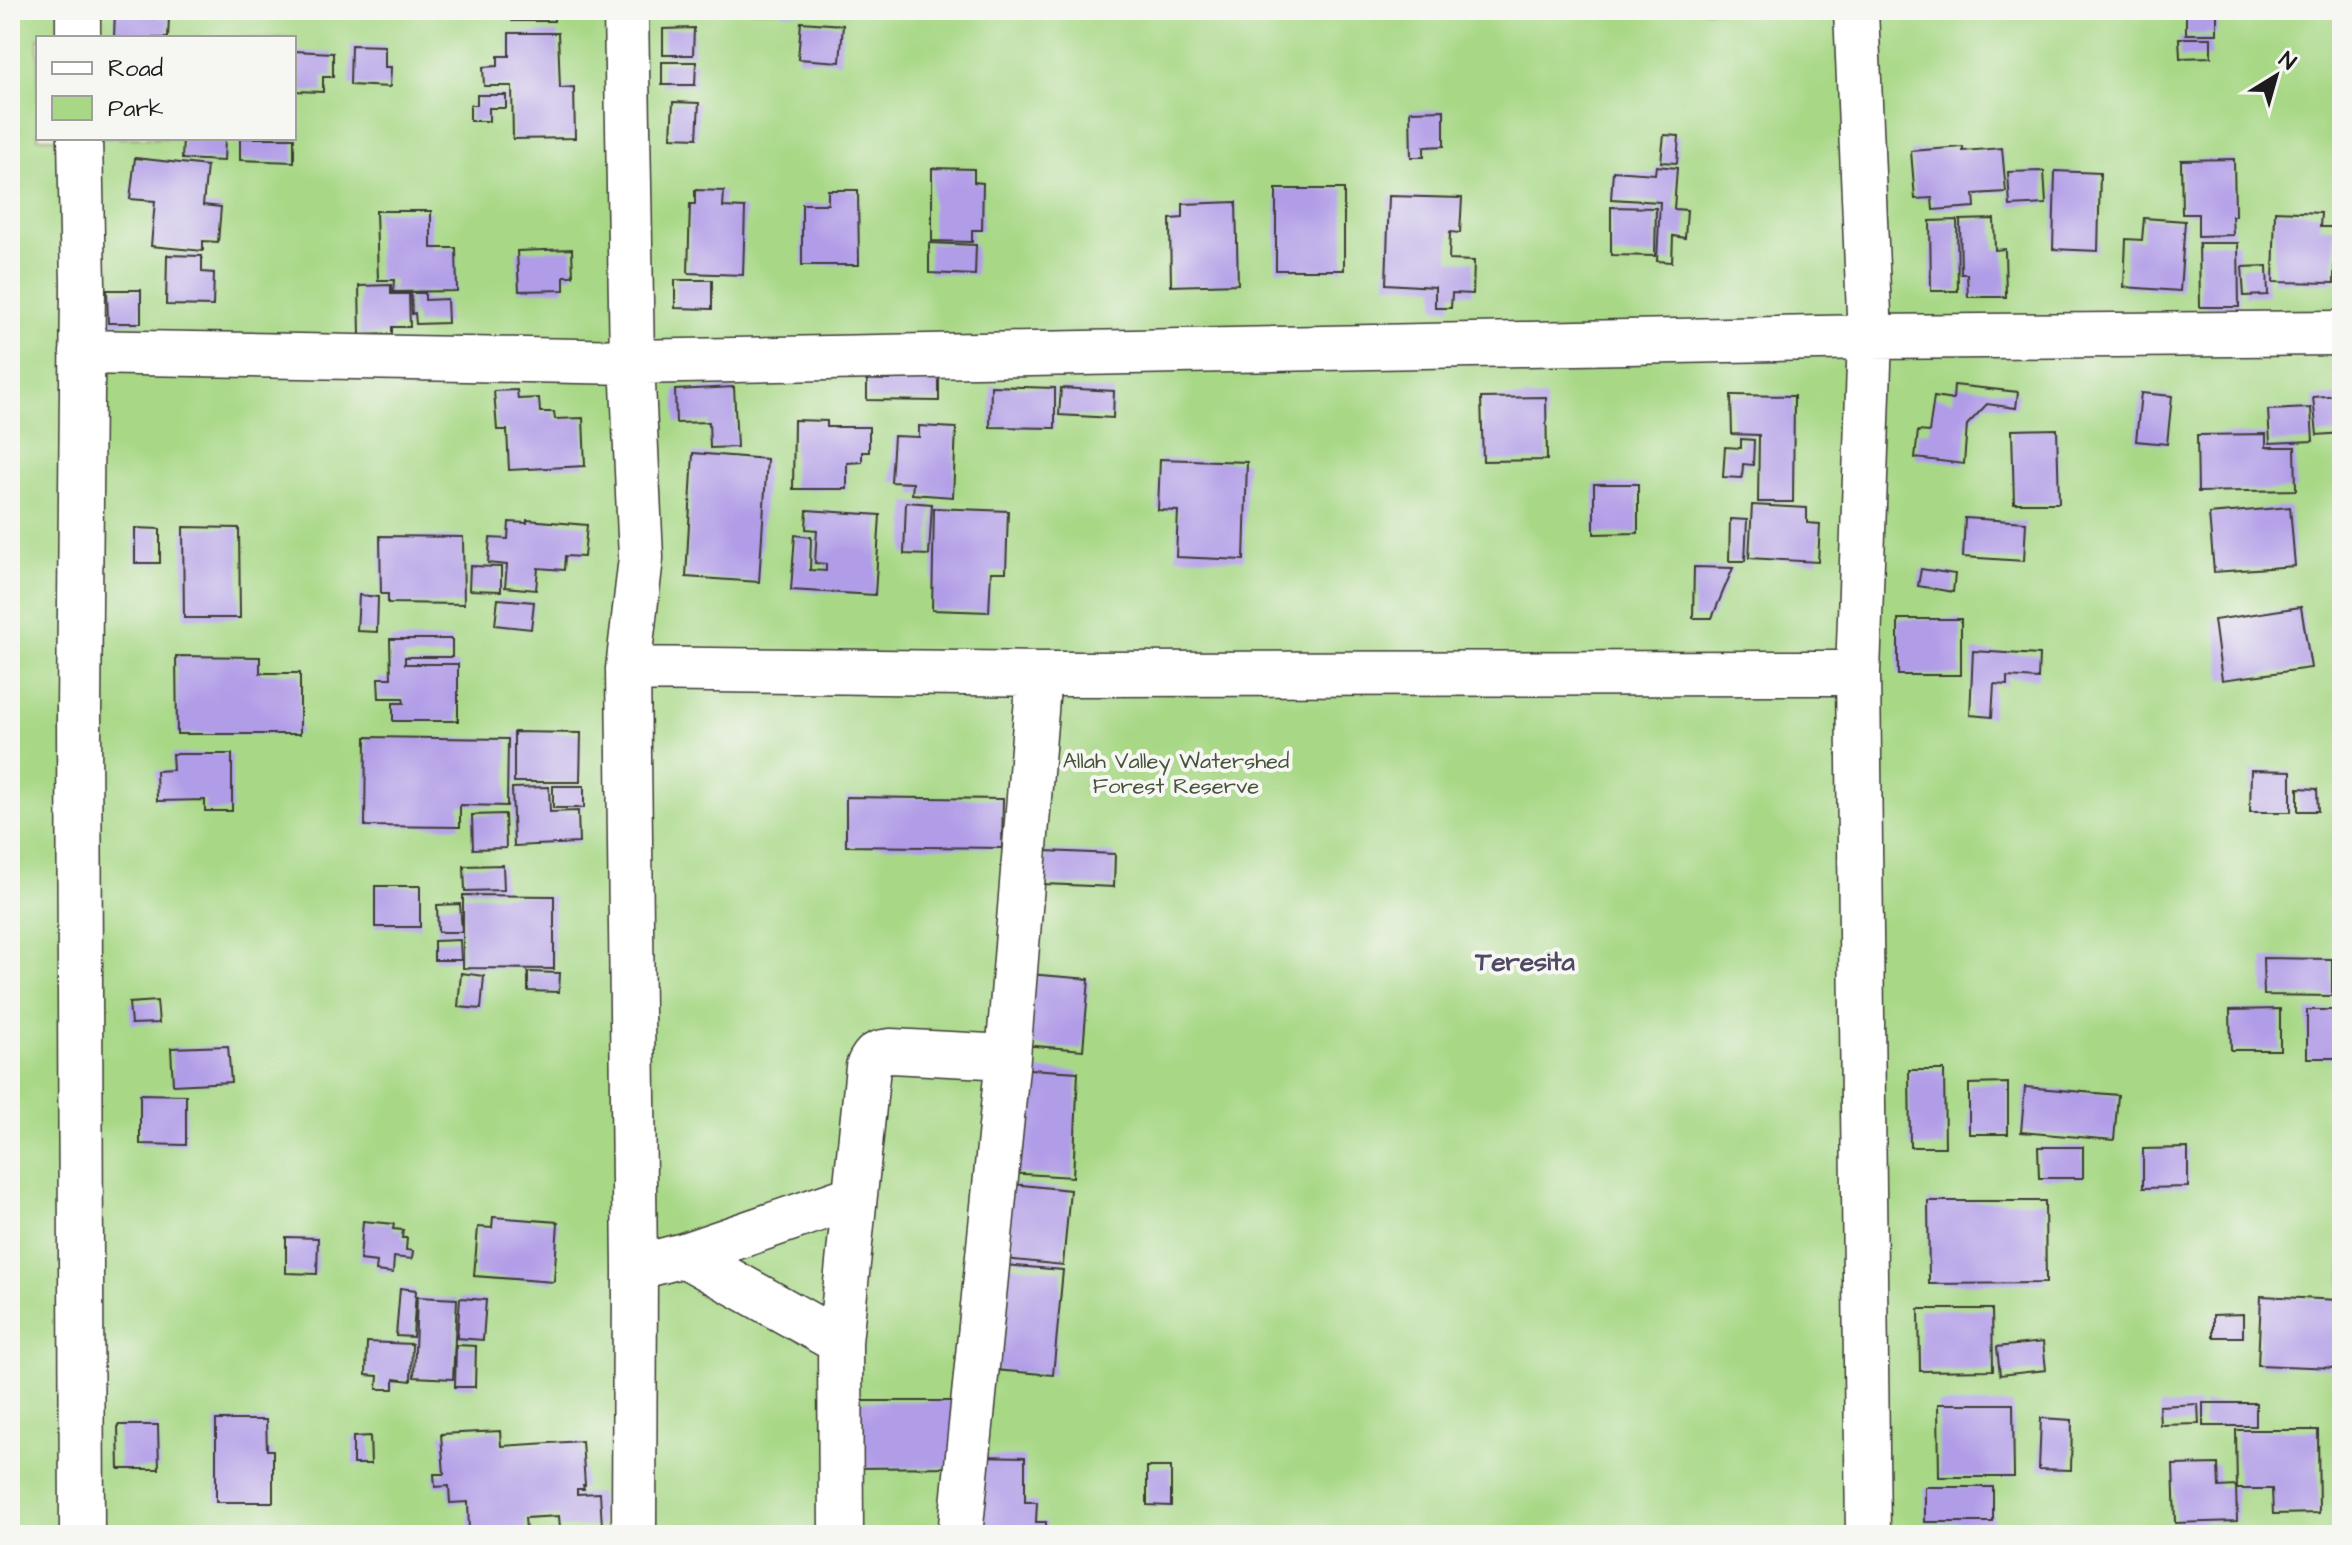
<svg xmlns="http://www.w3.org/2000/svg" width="2352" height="1545" font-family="'Architects Daughter',sans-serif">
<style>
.green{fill:#a8d886;stroke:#627a51;stroke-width:2;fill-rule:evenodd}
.building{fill:#b19ce7}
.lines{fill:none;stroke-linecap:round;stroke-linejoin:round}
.minor-casing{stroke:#3c3a36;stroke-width:47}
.minor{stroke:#fff;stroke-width:44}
.labels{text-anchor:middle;stroke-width:8;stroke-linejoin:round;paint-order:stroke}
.park-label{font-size:22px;fill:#46543c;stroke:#f6f6f2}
.quarter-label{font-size:26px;font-weight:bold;fill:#504963;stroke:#f6f6f2}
</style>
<rect width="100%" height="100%" fill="#f6f6f2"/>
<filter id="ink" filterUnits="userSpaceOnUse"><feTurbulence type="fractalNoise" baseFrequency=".0125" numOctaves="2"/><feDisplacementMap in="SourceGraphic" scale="16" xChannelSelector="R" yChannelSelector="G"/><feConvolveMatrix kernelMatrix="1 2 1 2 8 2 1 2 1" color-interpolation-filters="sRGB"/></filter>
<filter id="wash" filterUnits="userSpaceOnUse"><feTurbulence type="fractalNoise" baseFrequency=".006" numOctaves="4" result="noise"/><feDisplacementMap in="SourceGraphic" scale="32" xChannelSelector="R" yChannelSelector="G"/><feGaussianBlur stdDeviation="1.8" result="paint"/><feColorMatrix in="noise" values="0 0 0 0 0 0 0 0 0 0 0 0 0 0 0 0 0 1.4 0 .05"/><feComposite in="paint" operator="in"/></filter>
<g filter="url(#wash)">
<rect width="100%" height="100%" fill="#f3e3cb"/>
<path class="green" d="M10 10H2342V1535H10ZM38 38H294V138H38Z"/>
<g id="blocks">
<path class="building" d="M115 10H159L158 18H169L168 38H114Z
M512 10H554V21H512Z
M782 10H817V12L782 14Z
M2186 10H2217V34H2186Z
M801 22 843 25 840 62 798 59Z
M694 28 693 55H663V29Z
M509 33H558L560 88 574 87 575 138 513 139 512 86H484L483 67 498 66V56H509Z
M2179 38H2211V57L2180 58Z
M351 45 385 46V67H391L390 87 350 85Z
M294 51 333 53V77H323V92L294 91Z
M662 62H696L695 85H662Z
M477 95H506V108H489V121H470V105H477Z
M673 102 699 103 697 138 671 137Z
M1444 110V146L1424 147V157H1411L1410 111Z
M1664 135 1679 136 1677 163 1661 162Z
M183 138 225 139 224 161 182 159Z
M240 138H294V162L240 160Z
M1963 147V151L2002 148 2006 192 1974 194 1975 207 1933 210 1932 198 1915 199 1911 151Z
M135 158 207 166 203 205 221 207 218 242 203 241V251L151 246 155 201 130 199Z
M2234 159 2235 216H2232L2233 235 2198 236V214H2182L2181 160Z
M1656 166 1677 168 1674 209 1687 210 1685 238 1673 236 1672 262 1657 261 1660 202 1611 199 1613 171 1655 174Z
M932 168 974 169V182L983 183 982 230H972V242L932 241Z
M2044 171 2046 204 2010 206 2008 172Z
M2055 171 2100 173 2098 251 2053 249Z
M1276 189H1344V270H1276Z
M695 190 724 191 723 207 745 208 743 275 688 273 690 204H695Z
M828 190H858L859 265H802V204H828Z
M1389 196 1462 198 1460 233 1450 232 1449 260 1474 261 1473 294 1452 293 1451 308H1435V287L1386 284Z
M1236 202 1238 284 1171 286 1170 219 1183 218V204Z
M1611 207 1656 208 1655 256 1611 255Z
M376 211H431V248H456L457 291 393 292 394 280H378Z
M2275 211 2321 213 2320 227H2335L2334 283 2273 282Z
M2144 218 2185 221 2180 291 2124 287 2126 239 2142 240Z
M1994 219 1995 250 2005 249 2006 297H1968L1967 274H1961L1960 220Z
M1957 220 1958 291H1931L1930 221Z
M929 243 976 245 975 275 929 273Z
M2199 243H2238L2239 307H2200Z
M572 249 573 276H564V290L519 291 517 251Z
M167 255 202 256V272L214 273 213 306 166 305Z
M2267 266 2268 295 2244 296 2242 267Z
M675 280H712V309L675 308Z
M391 285V294H409L410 327H392V334L360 335 359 286Z
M107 290H141V323H108Z
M411 293H425V300L447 299 448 323 416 324 415 313 412 314Z
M891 366 939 367V401L867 400V379L890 380Z
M1954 385 2018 392 2016 408 1987 404 1967 425 1964 464 1915 458 1918 431 1929 432 1934 397 1953 400Z
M991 386 1055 388V428L990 427Z
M734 387 737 447 710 448 709 422 676 423 675 390Z
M1061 388 1114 391 1113 418 1059 415Z
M517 390 518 399 539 398 540 412H554L555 419 583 418 585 466 509 470 507 430H497L494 391Z
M2141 393 2172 396 2167 444 2136 441Z
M1731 395 1794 396 1793 502H1758L1759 435 1732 434Z
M2342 395V433L2317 435 2313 397Z
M1546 397 1547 460 1483 461 1481 398Z
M2311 408 2313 441 2270 443 2268 410Z
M794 420 827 421V427H869V452H862V462L847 463V489H793Z
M919 426 956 428 953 497 912 494 913 483 891 482 894 436 919 437Z
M2057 429 2059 503H2014L2012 430Z
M2266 434V447H2295L2296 490 2198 492 2197 435Z
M1741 439 1754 440 1753 465 1743 464 1742 478 1723 477 1725 447 1741 448Z
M693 453 767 459 759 582 686 577Z
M1160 459 1247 462 1244 560 1176 557 1178 511 1158 510Z
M1594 484H1638V533L1594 534Z
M906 502 932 504 929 555 904 554Z
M1752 505 1807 508V523L1820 524 1818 562 1749 558Z
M2290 507 2295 566 2214 572 2209 514Z
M934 508 1008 511 1006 572H991L989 612 932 610Z
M807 510 880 515 875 595 791 590 795 535 811 537 810 570 826 571V564L815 563 817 530 806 529Z
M1965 518 2026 522 2024 561 1963 557Z
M1730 519 1747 520 1745 561H1729Z
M527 520 587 525 584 557 565 556 564 570 538 568 536 590 505 587 507 565 488 563 490 538 508 539 509 522 527 523Z
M183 527 239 528 240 618H184Z
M135 528 160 529V563H135Z
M380 536 463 537 464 604 388 603V594H381Z
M470 566 501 567V591L469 590Z
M1694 567 1733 568 1712 618H1693Z
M1921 569 1955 574 1953 592 1918 586Z
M359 595 378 597 377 632 357 631Z
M498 599 534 602 531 629 495 625Z
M2301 607 2311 668 2222 680 2214 620Z
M1898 619H1961V675H1898Z
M390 639H452V657H405V664H458V721H393V703H404L403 698H379L378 678H391Z
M1973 651 2039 655 2038 679 2007 677V685L1994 684 1992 717 1970 715Z
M176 656 260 657V673H300V734H177Z
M514 732 581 733 580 782H514Z
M366 737 508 739 507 806 460 805V827L365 826Z
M172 754H232V811H205V800L157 801 156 771 173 770Z
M2251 770 2291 771V812H2250Z
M553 786H584V808H553Z
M549 787 550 812 578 811 579 843 514 846 512 788Z
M2298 788 2317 789 2318 811H2298Z
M846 797 1003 799 1002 848 846 846Z
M505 814 506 848 473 849 472 815Z
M1045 851 1115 854 1114 887 1044 884Z
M503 865 504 890 465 891 464 866Z
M375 886H420V927H375Z
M463 895 554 896V969L463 968Z
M460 904 462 932H438L437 905Z
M460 940 461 960H434V941Z
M2263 958 2332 959V996L2264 995Z
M528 972 560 973 559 992 528 991Z
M461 973 484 976 481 1009 458 1007Z
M1028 974 1089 979 1083 1050 1023 1045Z
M157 1001 159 1023 131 1024 129 1003Z
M2280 1009V1050H2231L2230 1010Z
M2307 1010H2342V1058H2307Z
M228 1046 231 1082 173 1085 171 1048Z
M1012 1068 1078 1072 1073 1177 1007 1173Z
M1909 1070H1944L1945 1147H1910Z
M2008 1083V1134H1969V1084Z
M2025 1087 2118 1095 2114 1140 2021 1132Z
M140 1094 186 1095V1145L140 1144Z
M2038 1147H2083V1178H2039Z
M2188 1148V1187L2143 1188V1149Z
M1012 1184 1070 1190 1063 1265 1004 1259Z
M1928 1201H2045L2046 1283 1929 1284Z
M493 1217 558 1222 554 1282 474 1276 478 1227 492 1228Z
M363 1221 394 1224 393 1229 403 1230 402 1238H407L406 1250 413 1251 412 1259 394 1257 393 1273 376 1271 377 1262 360 1260Z
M286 1237 318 1238 317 1274 286 1273Z
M1005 1265 1063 1270 1053 1375 995 1370Z
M400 1288 416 1290 413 1337 396 1336Z
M2261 1296 2338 1300 2336 1368 2258 1365Z
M417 1297 457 1299 453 1379 414 1377Z
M460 1298 486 1300 483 1340 457 1338Z
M1919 1309H1992L1993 1370 1920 1371Z
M2243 1314V1337H2213V1315Z
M367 1342 412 1344 411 1381 394 1379V1389H377L378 1376 366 1375Z
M2043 1342 2046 1370 2000 1375 1997 1347Z
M456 1345 476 1346 475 1387H455Z
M854 1401H954L955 1467 855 1468Z
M2203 1403H2256V1426H2203Z
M1938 1404H2013L2014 1477H1939Z
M2198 1404 2199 1424 2160 1425 2159 1406Z
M2041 1418 2072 1420 2071 1470 2039 1469Z
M216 1420H266L267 1450H273V1502H216Z
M118 1425H158L159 1469H119Z
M2236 1430H2318L2319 1513 2273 1514 2272 1489H2237Z
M500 1431 501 1446 582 1441 585 1485H583L584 1489H577V1494L600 1493 602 1526 560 1528 559 1516 525 1518 526 1529 469 1532 468 1502 450 1503 449 1486 435 1487 434 1474H444L441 1434Z
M370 1436 371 1464H353V1437Z
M977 1456 1025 1457V1502H1037L1036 1522H1046V1535H976Z
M2218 1464 2219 1487 2236 1486 2237 1521 2175 1523 2173 1465Z
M1147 1467H1171V1506L1147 1505Z
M1925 1487H1993V1522H1925Z"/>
</g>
</g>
<g filter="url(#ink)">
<use href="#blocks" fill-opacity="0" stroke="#3c3a36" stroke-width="2"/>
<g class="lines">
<defs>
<path id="minor" d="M78 10V38
M626 10 632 362 641 558 628 669 635 1268 634 1535
M1856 10 1870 337 1858 673 1868 1535
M80 138 83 284 79 710 82 1535
M82 352 632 362 1870 337 2342 333
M628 669 1039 674 1858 673
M684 1255 840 1342
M635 1268 684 1255 854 1197
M841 1535 840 1342 868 1067C873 1054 878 1052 891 1051L1008 1057
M960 1535 1008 1057 1039 674"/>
</defs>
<use href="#minor" class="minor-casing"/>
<use href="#minor" class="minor"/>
</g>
</g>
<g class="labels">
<g class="park-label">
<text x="1176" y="768">Allah Valley Watershed<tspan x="1176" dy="25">Forest Reserve</tspan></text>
</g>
<g class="quarter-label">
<text x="1525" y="970">Teresita</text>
</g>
</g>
<rect width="2352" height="1545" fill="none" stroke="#f6f6f2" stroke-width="40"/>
<rect x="36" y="36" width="260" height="104" fill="#f6f6f2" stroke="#9f9f9c" stroke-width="2"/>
<rect x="52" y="62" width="40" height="12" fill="#ffffff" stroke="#9f9f9c" stroke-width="2"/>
<text x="108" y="76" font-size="24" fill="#1c1c1c">Road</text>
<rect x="52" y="96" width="40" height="24" fill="#a8d886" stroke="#9f9f9c" stroke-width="2"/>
<text x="108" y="116" font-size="24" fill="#1c1c1c">Park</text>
<g transform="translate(2276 76) rotate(37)" stroke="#f6f6f2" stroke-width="6" paint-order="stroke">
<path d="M0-6L14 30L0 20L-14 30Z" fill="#1c1c1c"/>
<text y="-12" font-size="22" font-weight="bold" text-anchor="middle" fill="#1c1c1c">N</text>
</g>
</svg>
